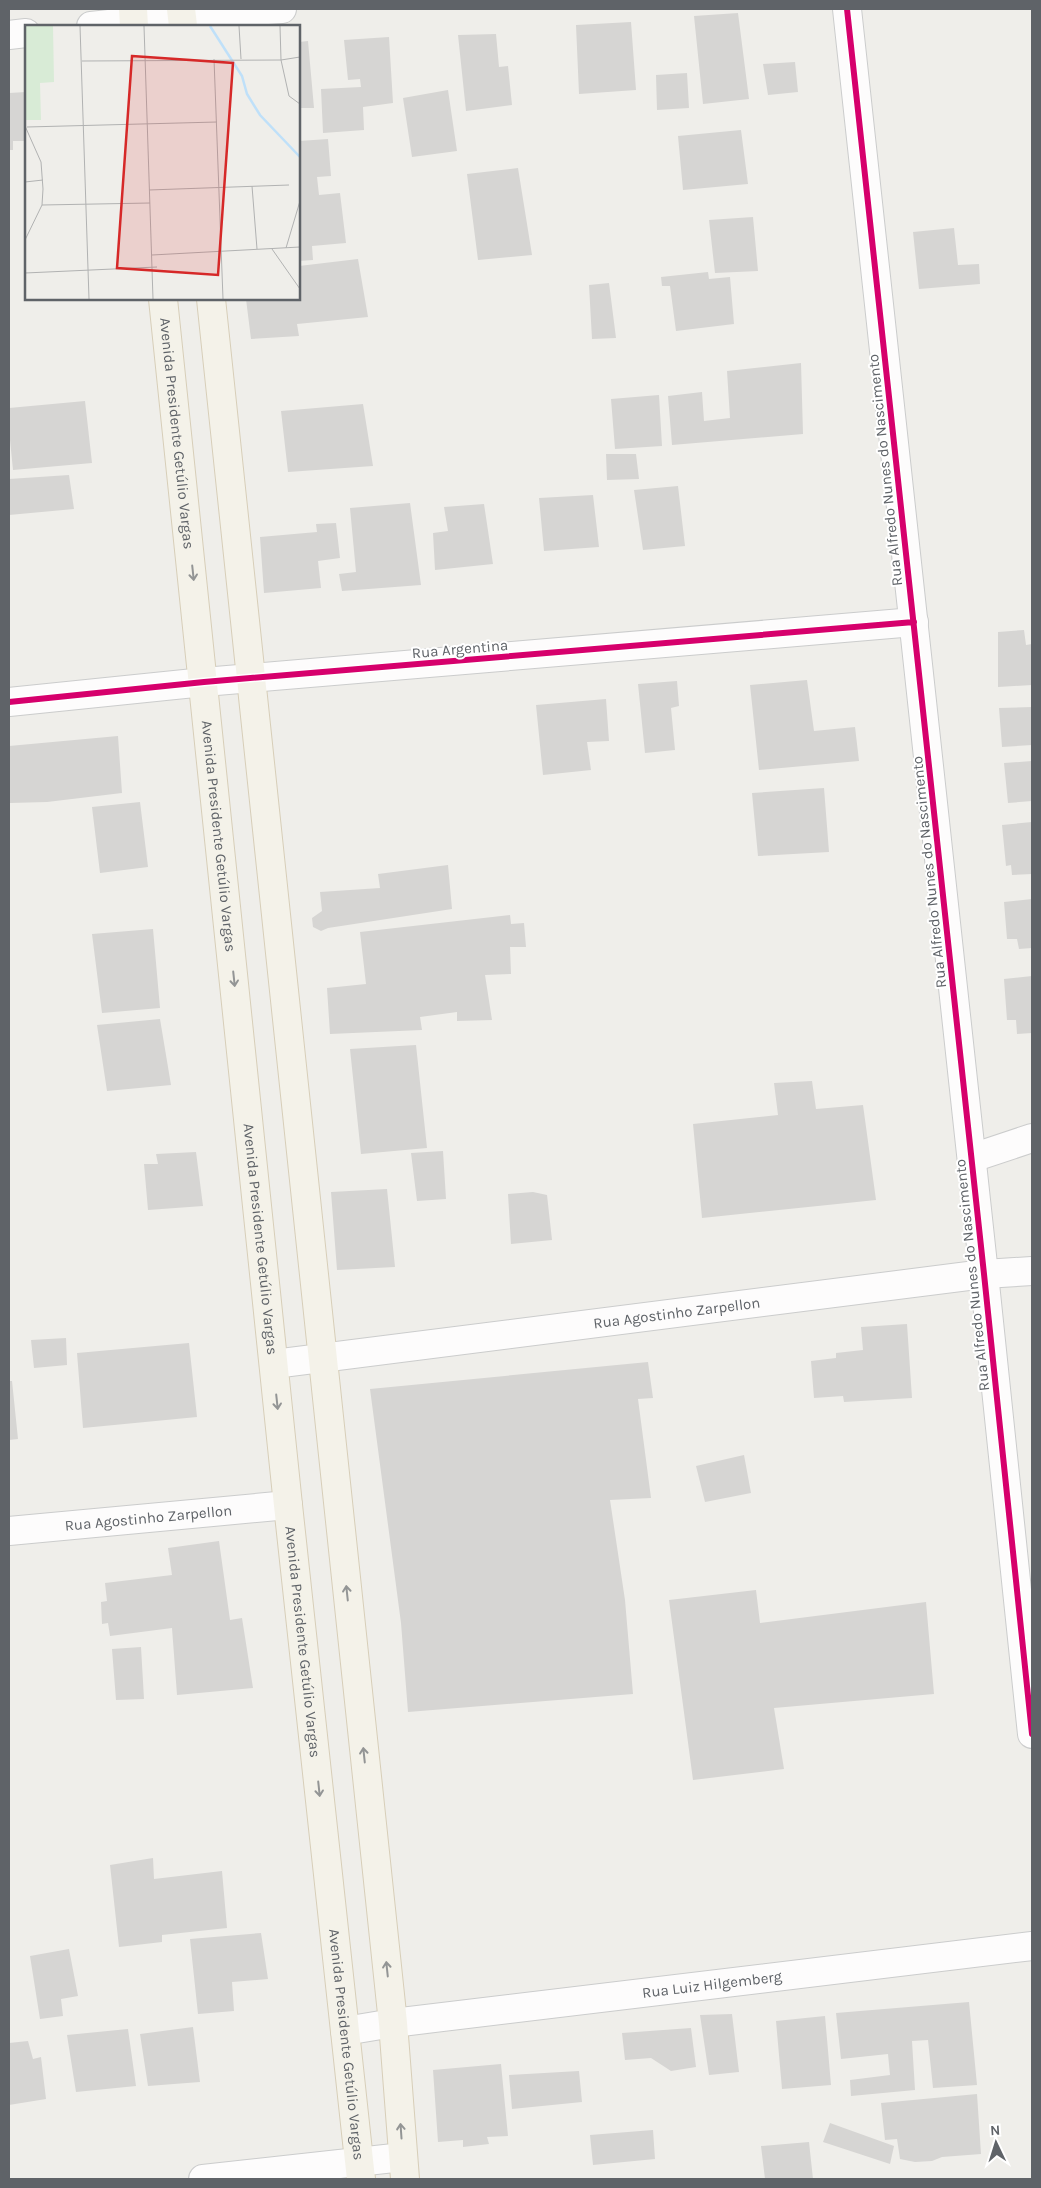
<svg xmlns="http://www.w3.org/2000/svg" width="1041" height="2188" font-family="Karla,sans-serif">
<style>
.building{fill:#d6d5d3}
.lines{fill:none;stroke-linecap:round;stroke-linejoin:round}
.minor-casing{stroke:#cbcccc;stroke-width:30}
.major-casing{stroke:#d7ceb8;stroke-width:30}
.minor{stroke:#fdfcfc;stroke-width:28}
.major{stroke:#f4f2e9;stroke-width:28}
.cycleway-casing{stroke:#fff;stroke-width:9}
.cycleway{stroke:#d6006c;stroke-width:6}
.oneway{stroke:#939595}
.labels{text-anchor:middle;stroke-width:4;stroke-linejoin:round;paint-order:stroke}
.street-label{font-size:15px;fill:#5f6368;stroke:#fff}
.inset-river{fill:none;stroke:#bfe0f9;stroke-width:2.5}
.inset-road{fill:none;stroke:#b1b2b2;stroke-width:1}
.view{fill:#d62828;fill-opacity:0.15;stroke:#d62828;stroke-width:2.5}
.inset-edge{fill:none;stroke:#5f6368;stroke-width:2.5}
</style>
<rect width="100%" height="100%" fill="#efeeea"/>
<path class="building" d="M738 13 749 99 703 104 694 16Z
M631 22 636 90 579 94 576 25Z
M496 34 499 67 508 66 512 105 466 111 458 35Z
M389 37 393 103 363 107 364 130 323 133 321 89 361 87 360 79 348 80 344 40Z
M308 41 314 108H299V42Z
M795 62 798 92 768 95 763 64Z
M687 73 689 108 657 110 656 75Z
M448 90 457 151 412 157 403 98Z
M26 92V141H13V150H9V93Z
M741 130 748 184 683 190 678 136Z
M328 139 331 176 317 177 319 195 340 193 346 243 312 246 313 260 299 261V141Z
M518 168 532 255 478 260 467 174Z
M753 217 758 271 715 273 709 220Z
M954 228 958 265 979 264 980 284 919 289 913 232Z
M358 259 368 317 297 324 299 336 251 339 246 299H299V266Z
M708 272 709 279 730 277 734 324 676 331 670 286H662L661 277Z
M609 283 616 338 592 339 589 285Z
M801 363 803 434 672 445 668 396 702 392 704 421 730 418 727 371Z
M659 395 662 446 615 449 611 399Z
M85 401 92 463 13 470 9 430V408Z
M363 404 373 466 288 472 281 411Z
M606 454H636L639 479 607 480Z
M69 475 74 509 9 515V479Z
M678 486 685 546 643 550 634 490Z
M593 495 599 547 544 551 539 498Z
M410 503 421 585 342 591 339 574 356 572 350 508Z
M484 504 493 564 435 570 433 533 448 531 444 507Z
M336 523 340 558 318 561 321 588 264 593 260 537 317 532 316 524Z
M1024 630 1026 645 1032 644V685L998 687V632Z
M807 680 814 731 855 727 859 761 759 770 750 685Z
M677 681 679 706 671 708 675 750 645 753 638 684Z
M606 699 609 741 587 742 591 770 543 775 536 705Z
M1032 707V745L1002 747 999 708Z
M118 736 122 793 47 802 10 803 9 746Z
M1032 761V801L1008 803 1004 763Z
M824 788 829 852 758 856 752 793Z
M140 802 148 867 100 873 92 807Z
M1032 822V874L1012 875 1011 865 1006 866 1002 825Z
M448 865 452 909 328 928 321 931 313 927 312 918 322 911 320 892 380 888 378 874Z
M1032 899V948L1019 949 1017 939H1007L1004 902Z
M510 915 511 924 524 923 526 947H510L511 974 485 975 492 1020 457 1021V1012L420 1017 422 1030 330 1034 327 988 366 984 360 932Z
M153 929 160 1008 102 1013 92 934Z
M1032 976V1033L1017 1034 1016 1020H1007L1004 979Z
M160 1019 171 1085 107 1091 97 1025Z
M416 1045 427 1148 361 1154 350 1049Z
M812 1081 816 1109 863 1105 876 1200 702 1218 693 1124 778 1115 774 1083Z
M443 1151 446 1199 417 1201 411 1153Z
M196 1152 203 1206 148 1210 144 1164H158L156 1154Z
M387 1189 395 1267 337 1270 331 1192Z
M533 1192 547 1195 552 1240 511 1244 508 1194Z
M907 1324 912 1398 844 1402 843 1396 814 1398 811 1361 836 1358V1353L863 1350 861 1327Z
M66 1338 67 1365 34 1368 31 1340Z
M189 1343 197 1417 83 1428 77 1353Z
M648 1362 653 1398 638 1399 651 1498 610 1500 625 1600 633 1694 408 1712 401 1623 370 1389Z
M9 1381H12L18 1439 9 1440Z
M744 1455 751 1493 705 1502 696 1466Z
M219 1541 230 1620 242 1618 253 1688 177 1695 172 1628 110 1636 108 1623 102 1624 101 1602 107 1601 105 1583 172 1575 168 1548Z
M756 1590 760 1623 926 1602 934 1694 774 1708 784 1769 693 1780 669 1600Z
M141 1647 144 1699 116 1700 112 1649Z
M153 1858 154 1879 222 1871 227 1928 162 1935V1942L119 1947 110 1865Z
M261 1933 268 1979 232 1982 234 2011 198 2014 190 1939Z
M69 1949 78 1996 61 1999 63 2016 40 2019 30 1956Z
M969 2002 977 2085 933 2088 928 2040 912 2041 915 2090 851 2096 850 2080 890 2075 888 2054 841 2059 836 2013Z
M732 2014 739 2072 709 2075 700 2015Z
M825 2016 831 2085 782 2089 776 2021Z
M193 2027 200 2082 148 2086 140 2034Z
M691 2028 696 2067 671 2071 651 2058 625 2060 622 2033Z
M128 2029 136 2086 76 2092 67 2035Z
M28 2041 33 2059 41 2057 46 2099 9 2105V2043Z
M501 2064 508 2136 487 2137 489 2144 463 2147V2140L438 2142 433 2070Z
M579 2071 582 2102 512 2109 509 2075Z
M977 2094 981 2154 942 2157 932 2161 915 2162 900 2159 897 2139 885 2140 881 2103Z
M830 2123 894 2146 890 2164 823 2142Z
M653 2130 655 2159 593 2165 590 2135Z
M809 2142 813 2179H765L761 2146Z"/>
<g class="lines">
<defs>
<g id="minor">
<path d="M847 9 984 1274 1032 1734"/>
<path d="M91 26 182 16 282 9"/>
<path d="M9 35 26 33"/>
<path d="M9 702 204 682 914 622"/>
<path d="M972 1158 1032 1138"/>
<path id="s1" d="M274 1364 984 1274 1032 1271"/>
<path id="s2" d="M9 1531 288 1505"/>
<path id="s3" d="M345 2031 393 2023 1032 1946"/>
<path d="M203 2179 403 2157"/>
</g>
<g id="major">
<path d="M133 9 134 26"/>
<path d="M181 9 183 26"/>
<path id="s4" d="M163 299 288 1505 361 2179"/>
<path d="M211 299 393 2023 405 2179"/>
</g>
</defs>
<use href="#minor" class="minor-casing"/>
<use href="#major" class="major-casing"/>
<use href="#minor" class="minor"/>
<use href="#major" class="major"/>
<defs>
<path id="cycleway" d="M847 9 984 1274 1032 1734
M9 702 204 682 914 622"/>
</defs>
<use href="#cycleway" class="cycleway-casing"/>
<use href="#cycleway" class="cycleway"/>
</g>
<defs><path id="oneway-shaft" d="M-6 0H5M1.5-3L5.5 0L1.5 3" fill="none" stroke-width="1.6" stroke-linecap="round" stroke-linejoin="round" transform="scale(1.25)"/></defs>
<g class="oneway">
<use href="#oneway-shaft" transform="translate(193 573) rotate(84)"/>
<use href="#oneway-shaft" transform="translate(234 979) rotate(84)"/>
<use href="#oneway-shaft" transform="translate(277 1402) rotate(84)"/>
<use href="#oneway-shaft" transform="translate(347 1593) rotate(-96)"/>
<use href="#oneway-shaft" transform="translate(364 1755) rotate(-96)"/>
<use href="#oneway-shaft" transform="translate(319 1789) rotate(84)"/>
<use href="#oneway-shaft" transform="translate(387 1969) rotate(-96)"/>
<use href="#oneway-shaft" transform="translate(401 2131) rotate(-94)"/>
</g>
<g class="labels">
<g class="street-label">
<text dy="5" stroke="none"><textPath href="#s4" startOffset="135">Avenida Presidente Getúlio Vargas</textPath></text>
<text transform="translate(885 470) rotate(-96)" y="5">Rua Alfredo Nunes do Nascimento</text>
<text transform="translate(460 649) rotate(-5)" y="5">Rua Argentina</text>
<text dy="5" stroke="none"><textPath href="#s4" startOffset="540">Avenida Presidente Getúlio Vargas</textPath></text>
<text transform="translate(929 872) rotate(-96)" y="5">Rua Alfredo Nunes do Nascimento</text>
<text dy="5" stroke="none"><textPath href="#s4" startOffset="945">Avenida Presidente Getúlio Vargas</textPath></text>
<text transform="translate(972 1275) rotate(-96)" y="5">Rua Alfredo Nunes do Nascimento</text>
<text dy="5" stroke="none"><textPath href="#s1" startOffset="406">Rua Agostinho Zarpellon</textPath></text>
<text dy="5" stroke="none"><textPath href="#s2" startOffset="140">Rua Agostinho Zarpellon</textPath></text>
<text dy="5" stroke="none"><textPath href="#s4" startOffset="1350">Avenida Presidente Getúlio Vargas</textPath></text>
<text dy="5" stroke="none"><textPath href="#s3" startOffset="370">Rua Luiz Hilgemberg</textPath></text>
<text dy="5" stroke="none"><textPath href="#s4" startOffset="1755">Avenida Presidente Getúlio Vargas</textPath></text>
</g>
</g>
<g transform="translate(25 25)">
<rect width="275" height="275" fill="#efeeea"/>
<path d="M0 1H28L29 57 15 58 16 95H0Z" fill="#d8ebd6"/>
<path class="inset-river" d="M185 1 217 51 222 69 235 90 275 132"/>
<path class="inset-road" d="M55 1 64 274M119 1 128 274M214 1 216 34M255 1 256 35 264 71 275 79M189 34 198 274M57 36 256 35 275 32M0 101 16 137 18 164 17 180 0 215M2 102 192 97M0 157 18 155M227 161 232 224M124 165 264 160M17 180 125 178M261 223 275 176M247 224 275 264M127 230 275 222M0 248 132 242"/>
<path class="view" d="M107 31 208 38 193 250 92 243Z"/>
<rect width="275" height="275" class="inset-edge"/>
</g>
<rect width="1041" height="2188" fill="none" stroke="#5f6368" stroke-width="20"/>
<g transform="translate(996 2143) rotate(356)" stroke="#ffffff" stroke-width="4" paint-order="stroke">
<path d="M0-4L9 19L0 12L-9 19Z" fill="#5f6368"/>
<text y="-8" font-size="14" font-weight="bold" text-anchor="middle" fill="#5f6368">N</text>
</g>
</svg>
